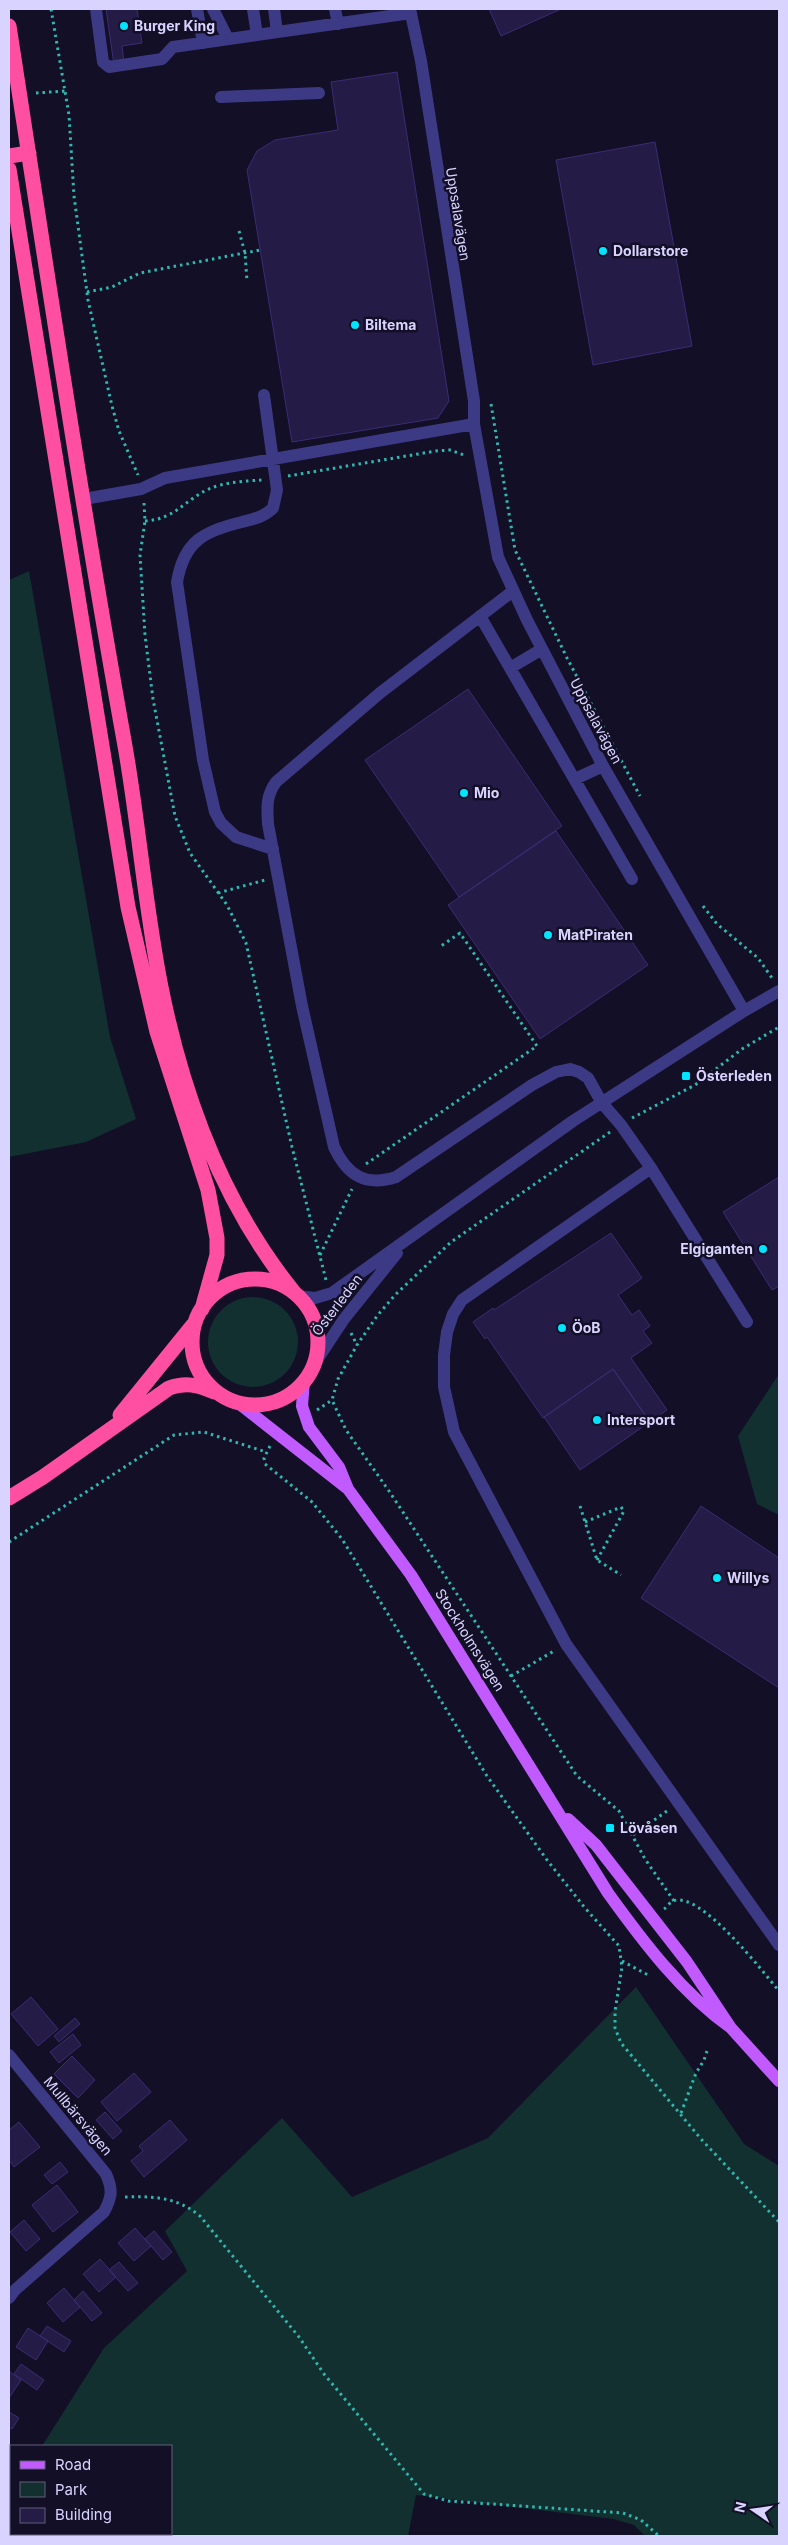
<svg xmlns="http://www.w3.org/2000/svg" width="788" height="2545" font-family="Inter,sans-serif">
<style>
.green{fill:#12302f}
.building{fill:#241b47;stroke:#3b2d73}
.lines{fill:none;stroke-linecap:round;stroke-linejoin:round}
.path{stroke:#2fb8b0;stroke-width:3;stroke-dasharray:2.5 4;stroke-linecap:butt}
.minor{stroke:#3d3a85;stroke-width:12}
.major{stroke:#c25bff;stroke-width:12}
.highway{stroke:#ff4fa3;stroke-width:15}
.poi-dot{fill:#00e5ff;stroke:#130f26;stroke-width:2}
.labels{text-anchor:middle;stroke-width:5;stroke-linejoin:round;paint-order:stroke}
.poi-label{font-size:14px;font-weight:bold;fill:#d9d4ff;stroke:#130f26;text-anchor:start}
.street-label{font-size:14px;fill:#d9d4ff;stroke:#130f26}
</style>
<rect width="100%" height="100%" fill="#130f26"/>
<path class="green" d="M29 571 110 1037 136 1119 86 1142 9 1157V580Z
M208 1342a45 45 0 1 1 90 0a45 45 0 1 1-90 0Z
M779 1374V1515L757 1504 738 1436Z
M636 1987 744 2144 779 2166V2536H645L634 2525 613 2519 416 2495 408 2536H184L170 2534 171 2446H42L104 2348 187 2271 165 2231 282 2118 352 2197 488 2138Z"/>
<path class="building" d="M106 9H137L142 43 122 46 124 63 114 65Z
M489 9H561L501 36Z
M397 72 449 401 438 418 292 442 247 170 257 151 275 140 338 130 331 82Z
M655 142 692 346 593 365 556 160Z
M468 689 562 826 459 897 365 760Z
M556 831 648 965 540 1039 448 905Z
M779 1177V1286L772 1290 723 1212Z
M611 1233 642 1278 618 1295 632 1315 639 1310 650 1326 643 1331 652 1343 631 1358 667 1410 650 1422 613 1369 543 1418 487 1337 485 1339 473 1322 493 1308 494 1310Z
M613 1369 650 1422 580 1470 544 1417Z
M701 1506 779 1558V1688L641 1598Z
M31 1997 58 2029 38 2046 11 2014Z
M75 2018 80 2024 59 2042 54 2036Z
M73 2034 81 2045 59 2063 50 2052Z
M72 2056 95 2080 78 2098 54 2074Z
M134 2073 151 2092 117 2121 101 2102Z
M105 2112 122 2131 113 2139 96 2120Z
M170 2120 187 2140 144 2177 131 2161 143 2151 139 2146Z
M19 2122 40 2147 14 2167 9 2160V2130Z
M60 2162 68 2172 52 2184 44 2175Z
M57 2185 78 2212 53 2232 32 2205Z
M24 2220 40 2239 26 2251 10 2232Z
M135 2228 151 2246 134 2261 118 2243Z
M154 2231 172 2252 163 2260 145 2239Z
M100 2259 116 2277 99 2292 83 2274Z
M119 2262 138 2283 128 2291 109 2270Z
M64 2288 80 2307 63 2322 47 2303Z
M83 2291 102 2313 92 2321 74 2300Z
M47 2326 71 2341 64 2352 40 2336Z
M28 2328 48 2341 36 2360 16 2347Z
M21 2364 44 2380 37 2390 14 2374Z
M9 2371 21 2380 9 2398Z
M9 2412 19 2418 12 2429 9 2427Z"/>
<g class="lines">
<path class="path" d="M51 9 69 115 74 196 88 300 112 406 119 431 138 475
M36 93 65 91
M239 231 245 253 247 281
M87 292 112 287 140 273 260 250
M491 404 515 550 567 658 640 796
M288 476 436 451 450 450 464 455
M144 503 145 521 140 555 145 635 153 699 175 816 190 853 227 905 246 943 292 1147 326 1280
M145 521C176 519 184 500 209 489 224 482 246 481 262 480
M218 893 265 880
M703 906 717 924 758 958 772 978
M632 1118 695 1085 742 1049 779 1027
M610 1132 451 1242 395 1295 377 1316 357 1345 338 1379 332 1400 346 1430 389 1491 577 1776 619 1811 645 1859 674 1901
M366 1164 537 1046 460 933 441 946
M320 1255 352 1189
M351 1333 357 1345
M317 1410 332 1400
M270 1446 264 1458 265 1464 312 1502 342 1539 487 1776 547 1860 585 1908 619 1946 622 1967 615 2011V2028L621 2043 701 2139 779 2222
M580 1506 597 1560 621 1575
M585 1522 621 1507 624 1511 597 1560
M9 1542 174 1435 204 1432 266 1452
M511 1676 554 1651
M633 1835 667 1811
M664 1909C667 1907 670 1902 673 1901 700 1890 763 1972 779 1991
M622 1961 650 1976
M681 2113 696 2073 704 2060 708 2048
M125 2197C153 2196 177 2197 200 2216L299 2337 324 2374 424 2494 448 2501 623 2513 641 2520 659 2536"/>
<path class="minor" d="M96 9 103 62 109 67 162 59 173 47 411 13
M197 9 203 43
M213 9 228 39
M253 9 257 35
M274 9 277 32
M335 9 338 24
M410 9 421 61 474 401V424L498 557 527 620 603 766 744 1011
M221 97 319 93
M264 395 277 490 273 508C264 517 254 519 242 522 204 531 184 541 177 582L203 760 215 812 221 823 236 837 273 849
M84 499 141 489 165 478 474 424
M513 591 380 693 276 782C266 796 267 807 268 824L302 1006 334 1147C347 1175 365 1187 396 1177L532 1085 556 1072 570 1069 579 1072 588 1078 602 1103 621 1125 651 1168 462 1300 453 1314 447 1332 444 1355V1387L454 1432 566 1644 779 1945
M480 616 632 879
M510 668 542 649
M575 779 603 766
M651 1168 747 1322
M297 1296 315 1298 332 1293 573 1121 744 1011 779 991
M311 1369 344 1319 397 1253
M9 2055 106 2174C113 2190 112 2197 104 2212L15 2290 9 2298"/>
<path class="major" d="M304 1380 302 1406 309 1427 339 1467 348 1489 411 1575 608 1893C644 1943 681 1992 731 2028
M237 1402 348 1489
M568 1819 596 1845 687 1962 731 2028 779 2081"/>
<path class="highway" d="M9 26C46 266 82 507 125 746 139 826 145 907 161 987 183 1097 222 1203 293 1291
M9 156 29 153
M9 169 128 907 157 1032 208 1190 217 1238V1255L202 1309
M192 1342a63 63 0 1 1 126 0a63 63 0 1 1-126 0Z
M120 1415 193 1325
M9 1498 43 1477 169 1388C186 1382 198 1385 214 1392"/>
</g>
<g class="poi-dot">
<circle cx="124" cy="26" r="5"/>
<circle cx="603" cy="251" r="5"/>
<circle cx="355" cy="325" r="5"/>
<circle cx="464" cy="793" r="5"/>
<circle cx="548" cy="935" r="5"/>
<rect x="681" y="1071" width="10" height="10" rx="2.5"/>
<circle cx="763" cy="1249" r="5"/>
<circle cx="562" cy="1328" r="5"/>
<circle cx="597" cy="1420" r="5"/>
<circle cx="717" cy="1578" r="5"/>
<rect x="605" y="1823" width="10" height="10" rx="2.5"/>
</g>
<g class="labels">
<g class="poi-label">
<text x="134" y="31">Burger King</text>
<text x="613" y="256">Dollarstore</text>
<text x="365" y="330">Biltema</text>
<text x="474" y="798">Mio</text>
<text x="558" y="940">MatPiraten</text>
<text x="696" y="1081">Österleden</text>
<text x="753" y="1254" text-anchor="end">Elgiganten</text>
<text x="572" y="1333">ÖoB</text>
<text x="607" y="1425">Intersport</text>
<text x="727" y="1583">Willys</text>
<text x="620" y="1833">Lövåsen</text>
</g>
<g class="street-label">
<text transform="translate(458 214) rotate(81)" y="5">Uppsalavägen</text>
<text transform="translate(596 721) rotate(62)" y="5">Uppsalavägen</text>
<text transform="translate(337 1305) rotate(-53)" y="5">Österleden</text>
<text transform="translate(470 1640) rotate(58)" y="5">Stockholmsvägen</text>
<text transform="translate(78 2116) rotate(50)" y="5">Mullbärsvägen</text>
</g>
</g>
<rect width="788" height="2545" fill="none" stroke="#d9d4ff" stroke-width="20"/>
<rect x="10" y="2445" width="162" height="90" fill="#130f26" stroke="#625e7d"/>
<rect x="20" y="2461" width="25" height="8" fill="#c25bff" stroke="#625e7d"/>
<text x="55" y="2470" font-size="15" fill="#d9d4ff">Road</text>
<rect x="20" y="2482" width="25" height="15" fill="#12302f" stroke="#625e7d"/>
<text x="55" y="2495" font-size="15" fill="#d9d4ff">Park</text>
<rect x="20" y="2508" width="25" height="15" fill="#241b47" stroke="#625e7d"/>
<text x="55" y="2520" font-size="15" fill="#d9d4ff">Building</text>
<g transform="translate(753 2510) rotate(283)" stroke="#130f26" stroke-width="4" paint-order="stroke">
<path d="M0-4L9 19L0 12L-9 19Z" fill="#d9d4ff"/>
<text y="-8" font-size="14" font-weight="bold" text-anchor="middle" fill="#d9d4ff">N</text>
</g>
</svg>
